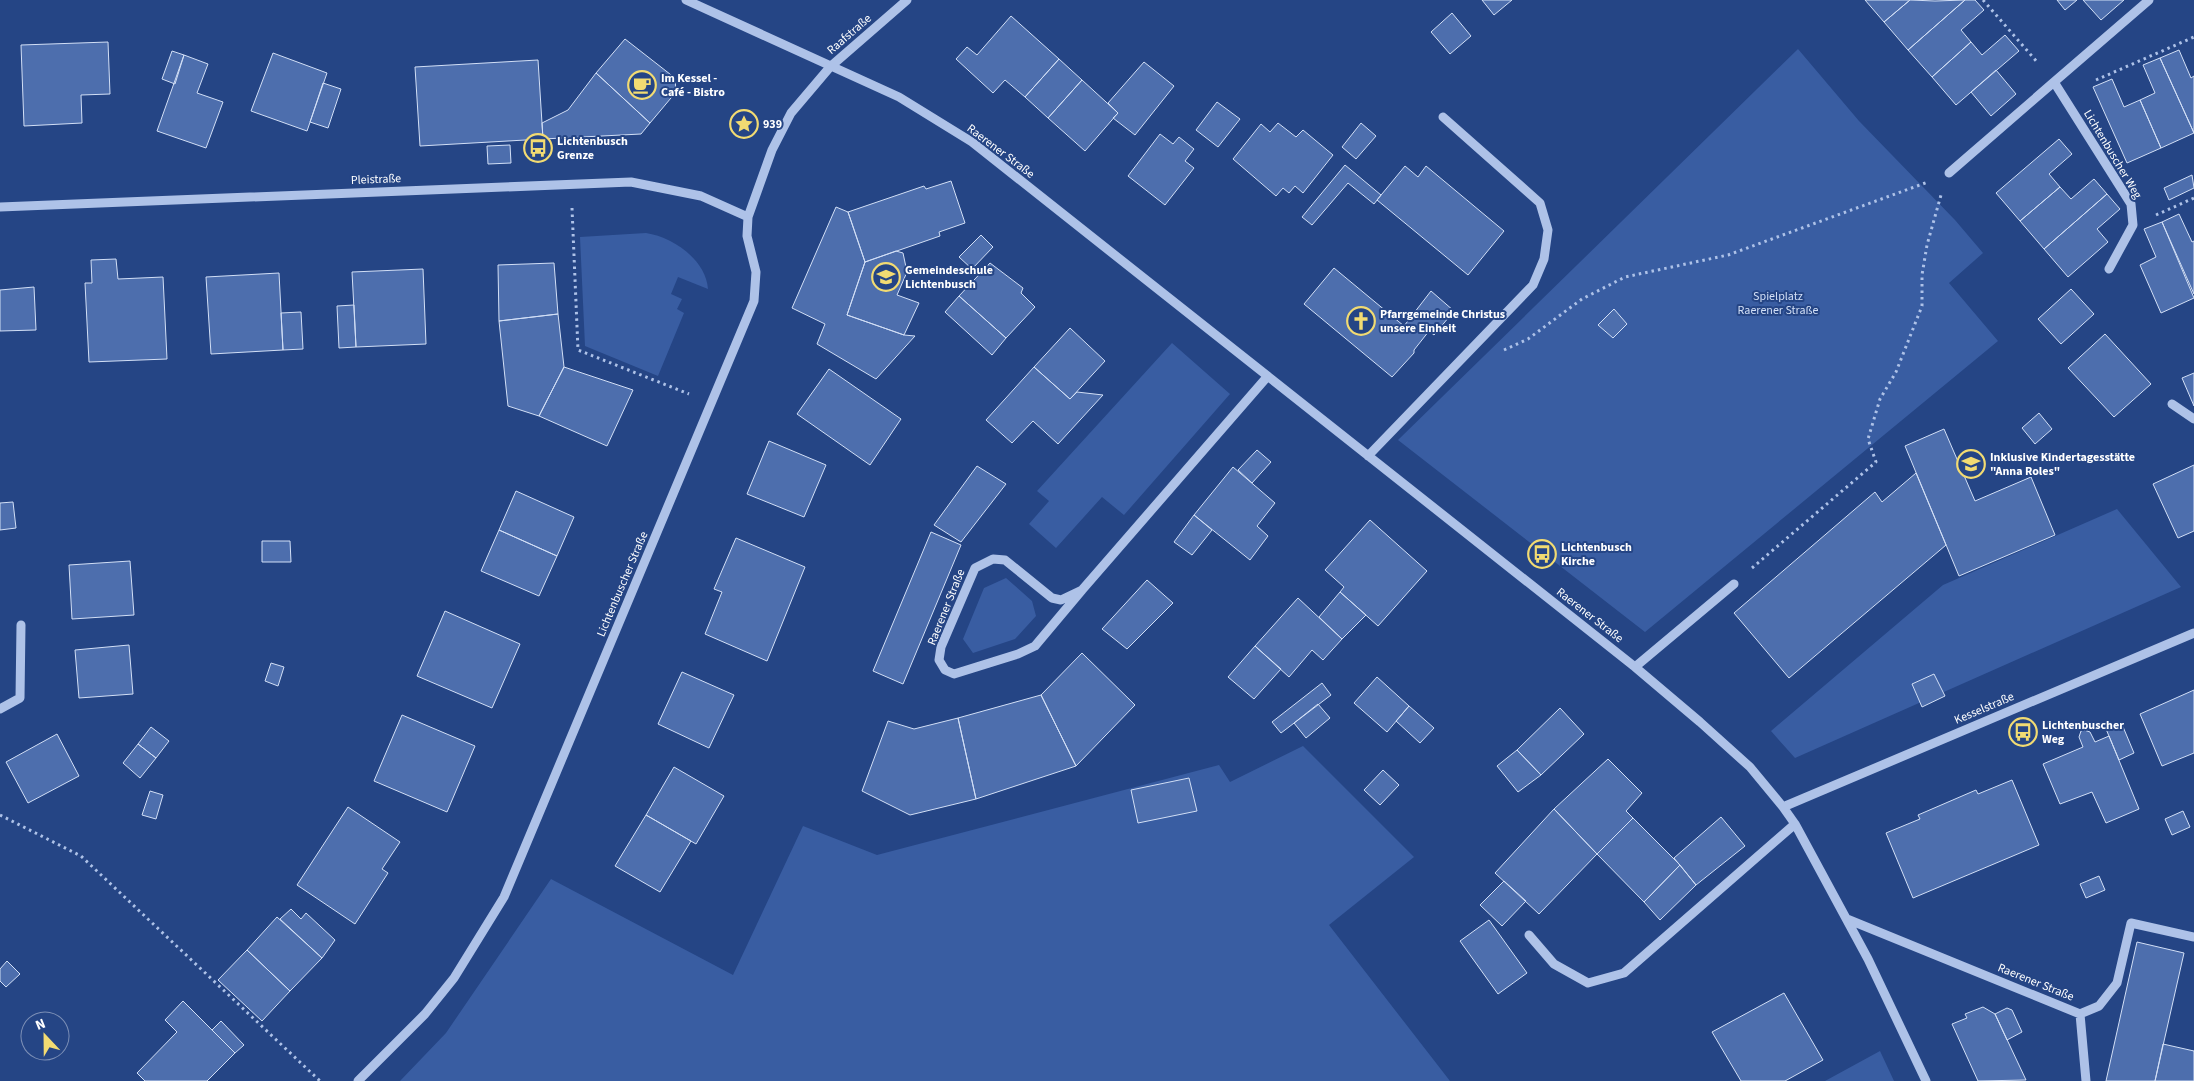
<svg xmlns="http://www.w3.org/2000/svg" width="2194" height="1081" font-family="'Source Sans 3',sans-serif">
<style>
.green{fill:#395da2}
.building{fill:#4d6ead;stroke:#d2dff6}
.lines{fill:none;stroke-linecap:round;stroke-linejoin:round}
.path{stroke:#aec2e8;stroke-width:3;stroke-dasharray:2.5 4;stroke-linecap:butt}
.minor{stroke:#aec2e8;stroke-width:9}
.labels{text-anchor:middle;stroke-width:4;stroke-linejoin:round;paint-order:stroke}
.street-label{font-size:12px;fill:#fff;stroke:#254585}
.poi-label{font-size:12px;font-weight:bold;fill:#fff;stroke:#254585;text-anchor:start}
.park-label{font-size:12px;fill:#d2dff6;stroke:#254585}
</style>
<rect width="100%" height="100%" fill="#254585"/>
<path class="green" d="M1798 49 1859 121 1955 220 1983 253 1949 283 1998 341 1645 632 1398 440Z
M646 233C673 237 706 260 708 289L678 277 671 294 682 299 677 309 684 313 658 376 585 346 580 237Z
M1172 343 1230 394 1124 515 1102 497 1056 548 1029 524 1049 501 1037 491Z
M2117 509 2181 587 1795 758 1771 731 1943 585Z
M1006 578 1032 601 1036 616 1015 639 973 653 963 639 984 588Z
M1303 746 1414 857 1329 925 1450 1081H400L446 1033 551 879 733 975 803 826 877 855 1219 765 1230 782Z
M1880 1051 1894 1081H1825Z"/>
<path class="building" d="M1482 0H1512L1494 15Z
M1865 0H1910L1884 22Z
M1910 0 1935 1 1965 0 1908 50 1884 22Z
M1965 0H1975L1984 10 1961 30 1971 42 1932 77 1908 50Z
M2057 0H2077L2065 10Z
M2083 0H2124L2101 20Z
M1452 13 1471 36 1450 54 1431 32Z
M1011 16 1059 59 1025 97 1005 80 993 93 956 59 967 47 977 55Z
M2005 35 2019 51 1956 105 1932 77 1971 42 1982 55Z
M625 39 675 78 676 92 650 123 596 73Z
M108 42 110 94 81 95 82 123 24 126 21 45Z
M2179 50 2191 78 2194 76V133L2160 58Z
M172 51 184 55 175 84 162 79Z
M273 53 327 73 307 131 251 111Z
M184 55 208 64 197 93 223 102 206 148 157 131Z
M2160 58 2194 133 2161 148 2140 100 2155 93 2143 65Z
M1059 59 1082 80 1048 118 1025 97Z
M538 60 543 139 420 146 415 67Z
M1144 62 1174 86 1135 135 1113 118 1118 113 1108 103Z
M1996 70 2016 94 1991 116 1971 92Z
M596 73 650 123 641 134 543 139 542 123 568 110Z
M2112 79 2124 107 2140 100 2161 148 2127 163 2093 87Z
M1082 80 1118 113 1085 151 1048 118Z
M323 83 341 89 328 128 310 122Z
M1217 102 1240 119 1218 147 1196 130Z
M1278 123 1296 137 1303 130 1333 155 1303 193 1295 186 1289 193 1283 188 1276 196 1233 159 1261 124 1270 132Z
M1361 123 1376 136 1356 159 1342 147Z
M1160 134 1173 144 1179 137 1194 149 1185 161 1194 168 1165 205 1128 176Z
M2059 139 2072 154 2049 174 2060 187 2020 221 1996 193Z
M510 145 511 163 488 164 487 146Z
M1345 165 1381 195 1374 204 1348 183 1312 225 1302 217Z
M1405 166 1418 177 1426 166 1504 231 1468 275 1377 200Z
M2192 175 2194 188 2169 200 2164 188Z
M2094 179 2107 194 2044 249 2020 221 2060 187 2071 199Z
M951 181 965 223 939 232 940 236 865 262 848 212 924 186 926 189Z
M2107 194 2120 209 2097 229 2108 242 2068 277 2044 249Z
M836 207 848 212 865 262 847 315 904 335 915 336 876 379 817 344 825 324 792 308Z
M2179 214 2192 242 2194 241V294L2162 222Z
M2162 222 2194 298 2161 313 2140 265 2156 257 2144 229Z
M981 235 993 247 972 269 959 257Z
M896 251 903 253 907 272 897 295 919 303 904 335 847 315 865 262Z
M116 259 118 279 163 277 167 359 89 362 85 283H92L91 260Z
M554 263 558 314 499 321 498 265Z
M990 263 1023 288 1021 293 1035 307 1006 338 959 296Z
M1334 268 1404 326 1431 291 1454 311 1434 335 1429 331 1414 350V353L1392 377 1304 304Z
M423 269 426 344 356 347 352 272Z
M279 273 283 350 211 354 206 277Z
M34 287 36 330 0 331V290Z
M2071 289 2094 314 2061 344 2038 319Z
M959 296 1006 338 992 355 945 312Z
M354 305 356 347 339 348 337 306Z
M1614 309 1627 324 1613 338 1598 325Z
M301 312 303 349 283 350 281 313Z
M558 314 564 367 539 416 508 406 499 321Z
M1070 328 1105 361 1070 399 1034 367Z
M2105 334 2151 384 2114 417 2068 368Z
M564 367 633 390 607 446 539 416Z
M1034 367 1070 399 1077 392 1103 395 1058 444 1033 421 1012 443 986 420Z
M829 369 901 419 870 465 797 414Z
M2194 373V406L2182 378Z
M2039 413 2052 429 2035 444 2022 428Z
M1944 429 1975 501 2031 477 2055 535 1959 576 1905 446Z
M769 441 826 465 804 517 747 494Z
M1257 450 1271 462 1252 483 1238 470Z
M2194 465V531L2178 538 2153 484Z
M977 466 1006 484 961 542 934 525Z
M1233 467 1275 503 1257 526 1268 536 1250 560 1194 515Z
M1916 473 1946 545 1789 678 1734 613 1875 492 1882 502Z
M516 491 574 517 557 556 499 530Z
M13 502 16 528 0 530V503Z
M1194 515 1212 530 1192 555 1174 542Z
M1370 520 1427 571 1378 626 1340 592 1344 587 1325 570Z
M499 530 557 556 539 596 481 571Z
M931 532 961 545 903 684 873 671Z
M736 538 805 567 767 661 705 634 722 592 714 589Z
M262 541H290L291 562H262Z
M130 561 134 615 72 619 69 565Z
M1147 580 1173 603 1127 649 1102 629Z
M1340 592 1366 615 1342 639 1319 617Z
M1298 598 1342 639 1323 660 1312 650 1289 677 1255 646Z
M445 611 520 644 492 708 417 676Z
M129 645 133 694 79 698 75 650Z
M1255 646 1281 669 1254 699 1228 677Z
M1082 653 1135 705 1076 766 1041 695Z
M271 663 284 667 278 686 265 681Z
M682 672 734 695 709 748 658 724Z
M1934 674 1945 696 1922 707 1912 684Z
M1377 677 1409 706 1387 732 1354 703Z
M1322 683 1331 695 1281 733 1272 722Z
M2194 690V753L2162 766 2140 714Z
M1041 695 1076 766 976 799 958 718Z
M1318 704 1330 718 1306 738 1294 723Z
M1409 706 1434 728 1420 743 1396 721Z
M1560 708 1584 734 1541 775 1517 750Z
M402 715 475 746 447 812 374 781Z
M958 718 976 799 910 815 862 791 888 721 914 729Z
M2121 722 2134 753 2119 760 2106 729Z
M151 727 169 741 156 758 138 744Z
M2084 730 2090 732 2095 742 2109 736 2139 809 2106 823 2092 792 2060 804 2043 764 2083 747 2079 737 2081 731Z
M57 734 79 776 28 803 6 762Z
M138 744 156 758 140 778 123 763Z
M1517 750 1541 775 1518 792 1497 766Z
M1608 759 1642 793 1626 811 1633 818 1597 854 1554 809Z
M674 767 724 796 696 844 646 815Z
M1383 770 1399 785 1380 805 1364 790Z
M1189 778 1197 811 1138 823 1131 790Z
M2012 780 2039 845 1913 898 1886 833 1920 819 1918 815 1976 790 1978 794Z
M150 791 163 795 156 819 142 815Z
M348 807 400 842 382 869 388 873 355 924 297 885Z
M1554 809 1597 854 1539 914 1495 873Z
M2183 811 2190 827 2172 835 2165 819Z
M646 815 691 841 660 892 615 866Z
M1721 817 1745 846 1696 885 1674 858Z
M1633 818 1680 865 1644 902 1597 854Z
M1680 865 1696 885 1660 920 1644 902Z
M2099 876 2105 890 2086 898 2080 884Z
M1504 881 1526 901 1502 926 1480 905Z
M291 909 301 919 306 913 335 940 322 958 280 919Z
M277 917 322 958 290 991 247 950Z
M1489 920 1527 973 1498 994 1460 941Z
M2137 942 2184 953 2155 1081H2106Z
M247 950 290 991 262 1021 218 980Z
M7 961 20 974 6 987 0 981V969Z
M1784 993 1823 1060 1785 1081H1741L1712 1032Z
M183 1001 235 1053 207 1081H145L137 1073 177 1032 165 1020Z
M1983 1007 1995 1014 2026 1080 1978 1081 1952 1024 1967 1018 1965 1014Z
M2007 1008 2012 1010 2022 1032 2007 1040 1995 1014Z
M221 1021 244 1045 235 1053 212 1030Z
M2163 1044 2194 1051V1081H2155Z"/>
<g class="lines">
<path class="path" d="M1983 0 2038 63
M2096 80 2194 37
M572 208 578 350 689 394
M2156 215 2194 198
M1504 350 1528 339 1582 299 1625 277 1728 255 1928 182
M1752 568 1876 462 1868 439 1880 399 1896 372 1922 306V275L1927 245 1941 195
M0 815 81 856 320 1081"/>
<path class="minor" d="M686 0 899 97 972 142 1635 667 1700 722 1750 767 1783 807 1795 824 1868 959 1926 1081
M1949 173 2054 82
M0 207 631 182 701 196 748 217
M2109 269 2133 225 2131 204 2054 82 2149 0
M2172 404 2194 419
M1368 456 1533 285 1544 259 1548 230 1540 203 1443 117
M1082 590 1035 646 1018 654 954 674 945 670 939 660 941 647 975 568 993 559 1005 560 1052 598 1061 600 1082 590 1267 377
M1635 667 1734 584
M0 709 20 698 21 625
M1783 807 2194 633
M1847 919 2080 1014 2099 1006 2117 983 2131 923 2194 937
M1529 935 1554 964 1588 983 1624 973 1795 824
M2080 1014 2086 1081
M358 1081 425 1014 454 978 504 897 754 301 756 272 747 236 748 217 772 150 791 113 830 67 907 0"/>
</g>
<defs>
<symbol id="cafe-ring" viewBox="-11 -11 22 22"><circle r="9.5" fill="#254585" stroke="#f2db72" stroke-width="1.5"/><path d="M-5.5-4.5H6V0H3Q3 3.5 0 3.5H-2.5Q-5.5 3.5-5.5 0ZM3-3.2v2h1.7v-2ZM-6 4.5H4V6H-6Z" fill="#f2db72"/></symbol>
<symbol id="sight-ring" viewBox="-11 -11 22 22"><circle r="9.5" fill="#254585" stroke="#f2db72" stroke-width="1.5"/><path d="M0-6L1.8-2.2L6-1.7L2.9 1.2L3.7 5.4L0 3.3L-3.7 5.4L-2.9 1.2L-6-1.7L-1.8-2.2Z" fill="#f2db72"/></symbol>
<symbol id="bus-ring" viewBox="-11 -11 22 22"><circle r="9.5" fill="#254585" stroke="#f2db72" stroke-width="1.5"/><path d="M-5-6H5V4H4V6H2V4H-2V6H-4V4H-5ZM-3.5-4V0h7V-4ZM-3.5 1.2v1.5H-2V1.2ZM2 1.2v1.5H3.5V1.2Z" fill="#f2db72"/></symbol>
<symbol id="school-ring" viewBox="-11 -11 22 22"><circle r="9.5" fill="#254585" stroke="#f2db72" stroke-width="1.5"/><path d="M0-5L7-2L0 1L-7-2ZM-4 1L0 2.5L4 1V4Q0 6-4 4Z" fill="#f2db72"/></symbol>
<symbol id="church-ring" viewBox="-11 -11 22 22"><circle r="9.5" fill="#254585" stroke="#f2db72" stroke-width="1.5"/><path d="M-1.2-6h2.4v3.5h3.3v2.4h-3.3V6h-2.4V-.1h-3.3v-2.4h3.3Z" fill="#f2db72"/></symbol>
</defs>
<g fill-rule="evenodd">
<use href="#cafe-ring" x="626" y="69" width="32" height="32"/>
<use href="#sight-ring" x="728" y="108" width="32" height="32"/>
<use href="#bus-ring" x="522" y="132" width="32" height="32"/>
<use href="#school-ring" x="870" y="261" width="32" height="32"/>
<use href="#church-ring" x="1345" y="305" width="32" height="32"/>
<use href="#school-ring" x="1955" y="448" width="32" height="32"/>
<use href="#bus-ring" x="1526" y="538" width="32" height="32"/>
<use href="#bus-ring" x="2007" y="716" width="32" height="32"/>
</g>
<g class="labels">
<g class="street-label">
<text transform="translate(849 34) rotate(-41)" y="4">Raafstraße</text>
<text transform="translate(1001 151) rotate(37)" y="4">Raerener Straße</text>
<text transform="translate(2113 154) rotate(59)" y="4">Lichtenbuscher Weg</text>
<text transform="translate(376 179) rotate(-2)" y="4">Pleistraße</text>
<text transform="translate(622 584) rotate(-67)" y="4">Lichtenbuscher Straße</text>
<text transform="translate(946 607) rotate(-68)" y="4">Raerener Straße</text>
<text transform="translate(1590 615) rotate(38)" y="4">Raerener Straße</text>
<text transform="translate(1984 708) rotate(-23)" y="4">Kesselstraße</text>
<text transform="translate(2036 982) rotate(22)" y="4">Raerener Straße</text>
</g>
<g class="poi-label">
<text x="661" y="82">Im Kessel -<tspan x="661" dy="14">Café - Bistro</tspan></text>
<text x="763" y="128">939</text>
<text x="557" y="145">Lichtenbusch<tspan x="557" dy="14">Grenze</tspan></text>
<text x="905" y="274">Gemeindeschule<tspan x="905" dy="14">Lichtenbusch</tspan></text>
<text x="1380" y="318">Pfarrgemeinde Christus<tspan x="1380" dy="14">unsere Einheit</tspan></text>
<text x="1990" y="461">Inklusive Kindertagesstätte<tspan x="1990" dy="14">"Anna Roles"</tspan></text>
<text x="1561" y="551">Lichtenbusch<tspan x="1561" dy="14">Kirche</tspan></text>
<text x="2042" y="729">Lichtenbuscher<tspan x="2042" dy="14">Weg</tspan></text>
</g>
<g class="park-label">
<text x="1778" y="300">Spielplatz<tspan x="1778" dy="14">Raerener Straße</tspan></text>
</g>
</g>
<g transform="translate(45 1036) rotate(338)"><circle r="24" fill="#254585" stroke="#7c8fb6"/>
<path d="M0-4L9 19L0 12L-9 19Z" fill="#f2db72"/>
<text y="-8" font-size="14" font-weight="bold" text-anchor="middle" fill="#ffffff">N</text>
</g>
</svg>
